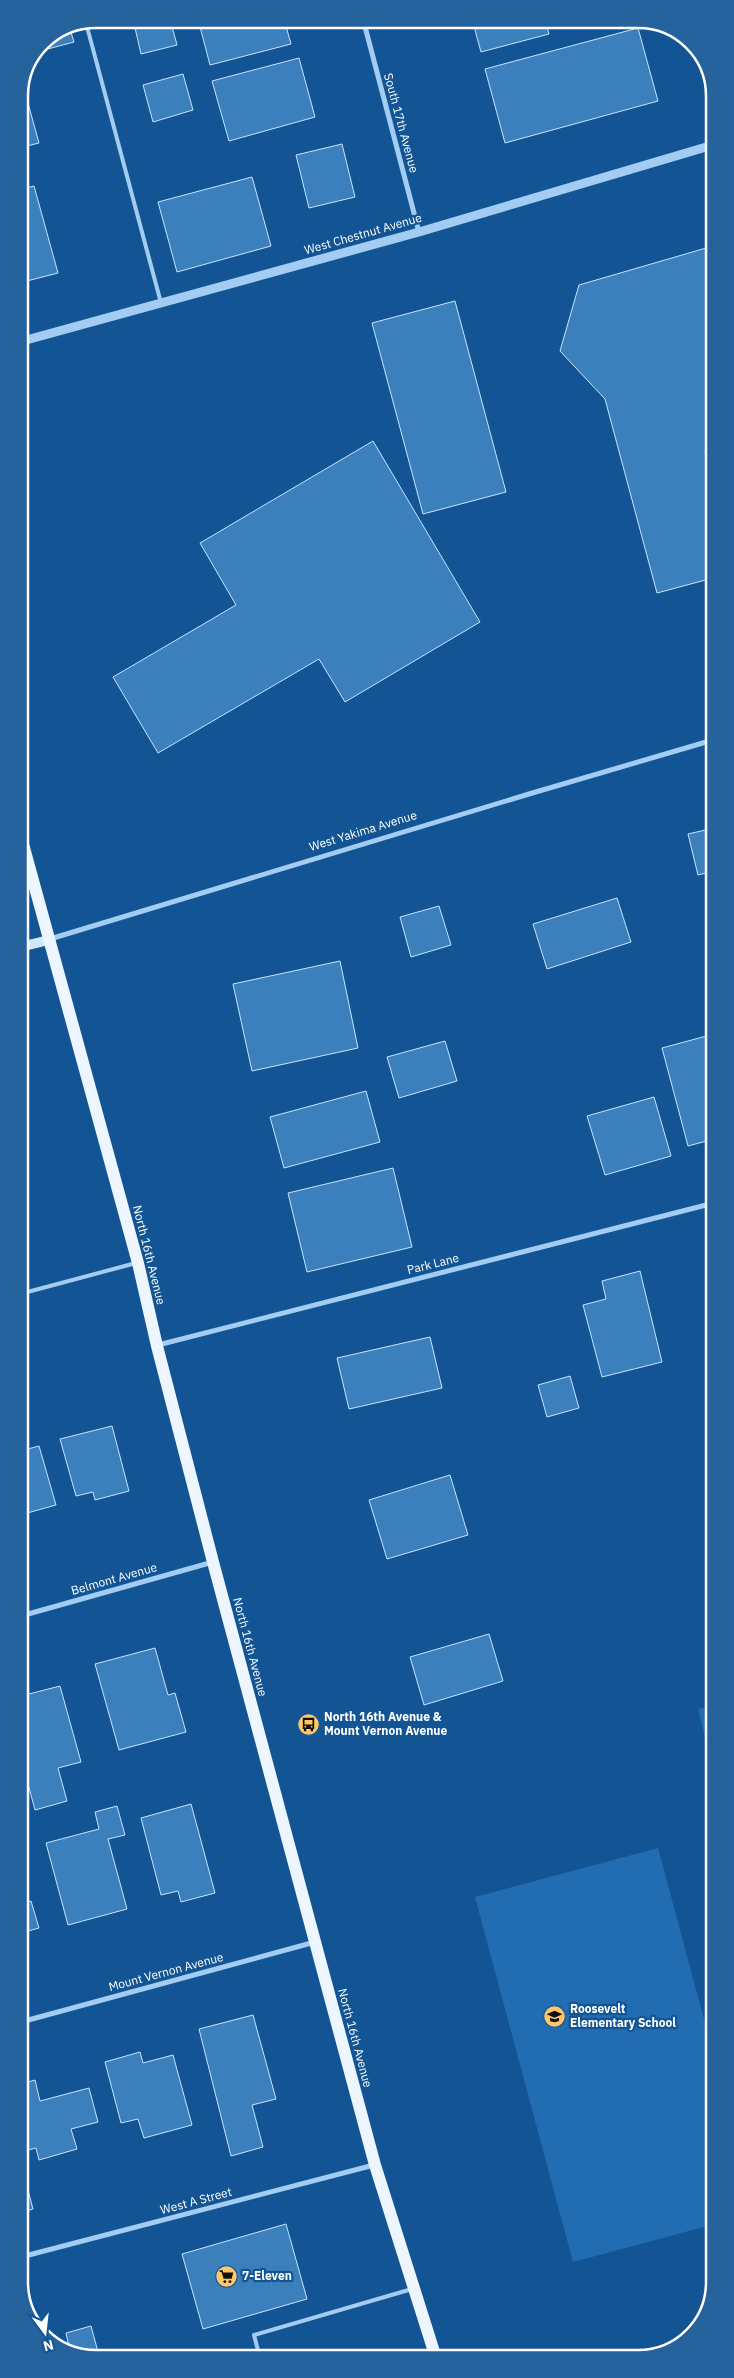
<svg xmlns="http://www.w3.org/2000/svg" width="734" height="2378" font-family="'IBM Plex Sans',sans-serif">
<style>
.green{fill:#226db2}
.building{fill:#3c7fbd;stroke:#c9e4fd}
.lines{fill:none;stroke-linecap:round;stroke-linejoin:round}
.service{stroke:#a2ccf2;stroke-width:4}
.minor{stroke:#a2ccf2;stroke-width:5}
.tertiary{stroke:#a2ccf2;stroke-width:9}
.secondary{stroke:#d1e7fc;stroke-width:10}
.primary{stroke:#edf5ff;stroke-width:12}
.labels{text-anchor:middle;stroke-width:4.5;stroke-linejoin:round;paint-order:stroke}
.street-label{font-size:12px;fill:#fff;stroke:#135594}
.poi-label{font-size:12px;font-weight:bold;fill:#fff;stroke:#135594;text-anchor:start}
.rim{fill:none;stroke:#fff;stroke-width:2.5}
</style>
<rect width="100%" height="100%" fill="#135594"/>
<path class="green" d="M715 1705V1761L711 1762 698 1709Z
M658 1848 715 2060V2224L573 2262 475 1897Z"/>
<path class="building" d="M133 19H170L177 45 141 54Z
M198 19H284L291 44 210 65Z
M472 19H545L549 34 481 52Z
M638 28 658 101 505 143 485 69Z
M70 29 74 42 44 50 41 41Z
M299 58 315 117 229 141 212 81Z
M183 74 193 110 153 122 143 85Z
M23 85 39 143 19 148V95Z
M342 144 355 197 309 208 296 155Z
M252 177 271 246 177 272 158 202Z
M34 186 58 273 19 283V190Z
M713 246V450L705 452 713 490V578L657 593 605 399 560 351 579 285Z
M455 301 506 492 423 514 372 323Z
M373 441 480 622 345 702 319 659 158 753 113 677 236 605 200 543Z
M714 828V871L698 875 688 834Z
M617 898 631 942 547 969 533 924Z
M439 906 451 945 411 957 400 917Z
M340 961 358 1048 252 1071 233 984Z
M714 1034V1139L688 1146 662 1048Z
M445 1041 457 1081 399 1098 387 1057Z
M366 1091 380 1142 284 1168 270 1117Z
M654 1097 671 1156 605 1175 587 1116Z
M393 1168 412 1247 307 1272 288 1193Z
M640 1271 662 1362 602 1377 583 1305 606 1299 602 1281Z
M430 1337 442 1388 349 1409 337 1358Z
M570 1376 579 1408 547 1417 538 1385Z
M112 1426 129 1491 95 1500 93 1492 76 1496 60 1439Z
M39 1446 56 1505 20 1515V1451Z
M450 1475 468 1535 387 1559 369 1500Z
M489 1634 503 1681 424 1705 410 1657Z
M155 1648 168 1695 175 1693 186 1732 119 1750 95 1664Z
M60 1686 81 1762 58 1768 67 1801 35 1810 21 1758V1696Z
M191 1804 215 1893 181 1902 178 1891 161 1895 141 1818Z
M117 1806 125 1835 108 1839 127 1909 68 1925 46 1843 99 1829 95 1812Z
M31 1901 39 1928 21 1933V1904Z
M253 2015 276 2099 252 2105 263 2147 231 2156 199 2029Z
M140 2052 143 2063 173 2055 192 2125 144 2138 138 2119 121 2123 105 2062Z
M35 2080 40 2101 89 2088 98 2122 71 2129 77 2149 39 2160 36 2148 21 2152V2084Z
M21 2164 33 2209 21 2213Z
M286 2224 307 2299 203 2329 182 2254Z
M91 2326 100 2359H90L70 2351 66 2333Z"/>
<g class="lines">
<path class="service" d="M86 23 161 303
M20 1294 136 1263
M260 2358 254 2335 412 2289"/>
<path class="minor" d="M363 19 419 232
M50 939 529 794 713 740
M158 1345 714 1203
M21 1616 213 1562
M21 2022 315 1942
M21 2257 374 2165"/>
<path class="tertiary" d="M19 342 419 232 713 145"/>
<path class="secondary" d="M20 947 49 940"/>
<path class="primary" d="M20 833 138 1263 157 1346 213 1562 375 2165 436 2358"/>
</g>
<defs>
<symbol id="bus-disc" viewBox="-11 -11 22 22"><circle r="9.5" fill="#ffc763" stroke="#135594"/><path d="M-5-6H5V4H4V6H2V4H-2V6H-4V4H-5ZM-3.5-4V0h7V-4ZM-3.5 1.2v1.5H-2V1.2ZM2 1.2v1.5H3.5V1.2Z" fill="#111"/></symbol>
<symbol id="school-disc" viewBox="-11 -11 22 22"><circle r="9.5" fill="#ffc763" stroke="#135594"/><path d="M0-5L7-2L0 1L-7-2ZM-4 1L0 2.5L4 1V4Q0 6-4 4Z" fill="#111"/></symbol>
<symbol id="supermarket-disc" viewBox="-11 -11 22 22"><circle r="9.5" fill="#ffc763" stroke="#135594"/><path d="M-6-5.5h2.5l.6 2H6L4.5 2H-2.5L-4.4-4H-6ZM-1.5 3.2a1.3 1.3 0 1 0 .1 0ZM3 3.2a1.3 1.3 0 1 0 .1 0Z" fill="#111"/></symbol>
</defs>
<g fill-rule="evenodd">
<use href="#bus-disc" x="296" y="1712" width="25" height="25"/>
<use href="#school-disc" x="542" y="2004" width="25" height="25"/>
<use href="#supermarket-disc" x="214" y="2264" width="25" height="25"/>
</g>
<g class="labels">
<g class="street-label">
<text transform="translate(401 123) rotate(75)" y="4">South 17th Avenue</text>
<text transform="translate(363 234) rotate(-16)" y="4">West Chestnut Avenue</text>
<text transform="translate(363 831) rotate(-17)" y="4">West Yakima Avenue</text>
<text transform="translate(149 1255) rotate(76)" y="4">North 16th Avenue</text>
<text transform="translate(433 1264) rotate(-14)" y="4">Park Lane</text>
<text transform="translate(114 1579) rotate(-16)" y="4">Belmont Avenue</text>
<text transform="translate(250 1647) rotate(75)" y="4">North 16th Avenue</text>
<text transform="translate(166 1972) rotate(-15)" y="4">Mount Vernon Avenue</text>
<text transform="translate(355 2038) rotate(75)" y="4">North 16th Avenue</text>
<text transform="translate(196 2201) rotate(-15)" y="4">West A Street</text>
</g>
<g class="poi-label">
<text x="324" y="1721">North 16th Avenue &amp;<tspan x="324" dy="14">Mount Vernon Avenue</tspan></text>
<text x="570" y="2013">Roosevelt<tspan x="570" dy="14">Elementary School</tspan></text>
<text x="242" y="2280">7-Eleven</text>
</g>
</g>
<path d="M0 0H734V2378H0ZM96 28H638A68 68 0 0 1 706 96V2282A68 68 0 0 1 638 2350H96A68 68 0 0 1 28 2282V96A68 68 0 0 1 96 28Z" fill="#26639d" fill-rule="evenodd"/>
<path class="rim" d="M96 28H638A68 68 0 0 1 706 96V2282A68 68 0 0 1 638 2350H96A68 68 0 0 1 28 2282V96A68 68 0 0 1 96 28Z"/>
<g transform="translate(45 2333) rotate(165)" stroke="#135594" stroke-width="4" paint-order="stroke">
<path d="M0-4L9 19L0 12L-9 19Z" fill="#ffffff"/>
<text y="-8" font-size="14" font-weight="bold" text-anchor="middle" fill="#ffffff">N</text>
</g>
</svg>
